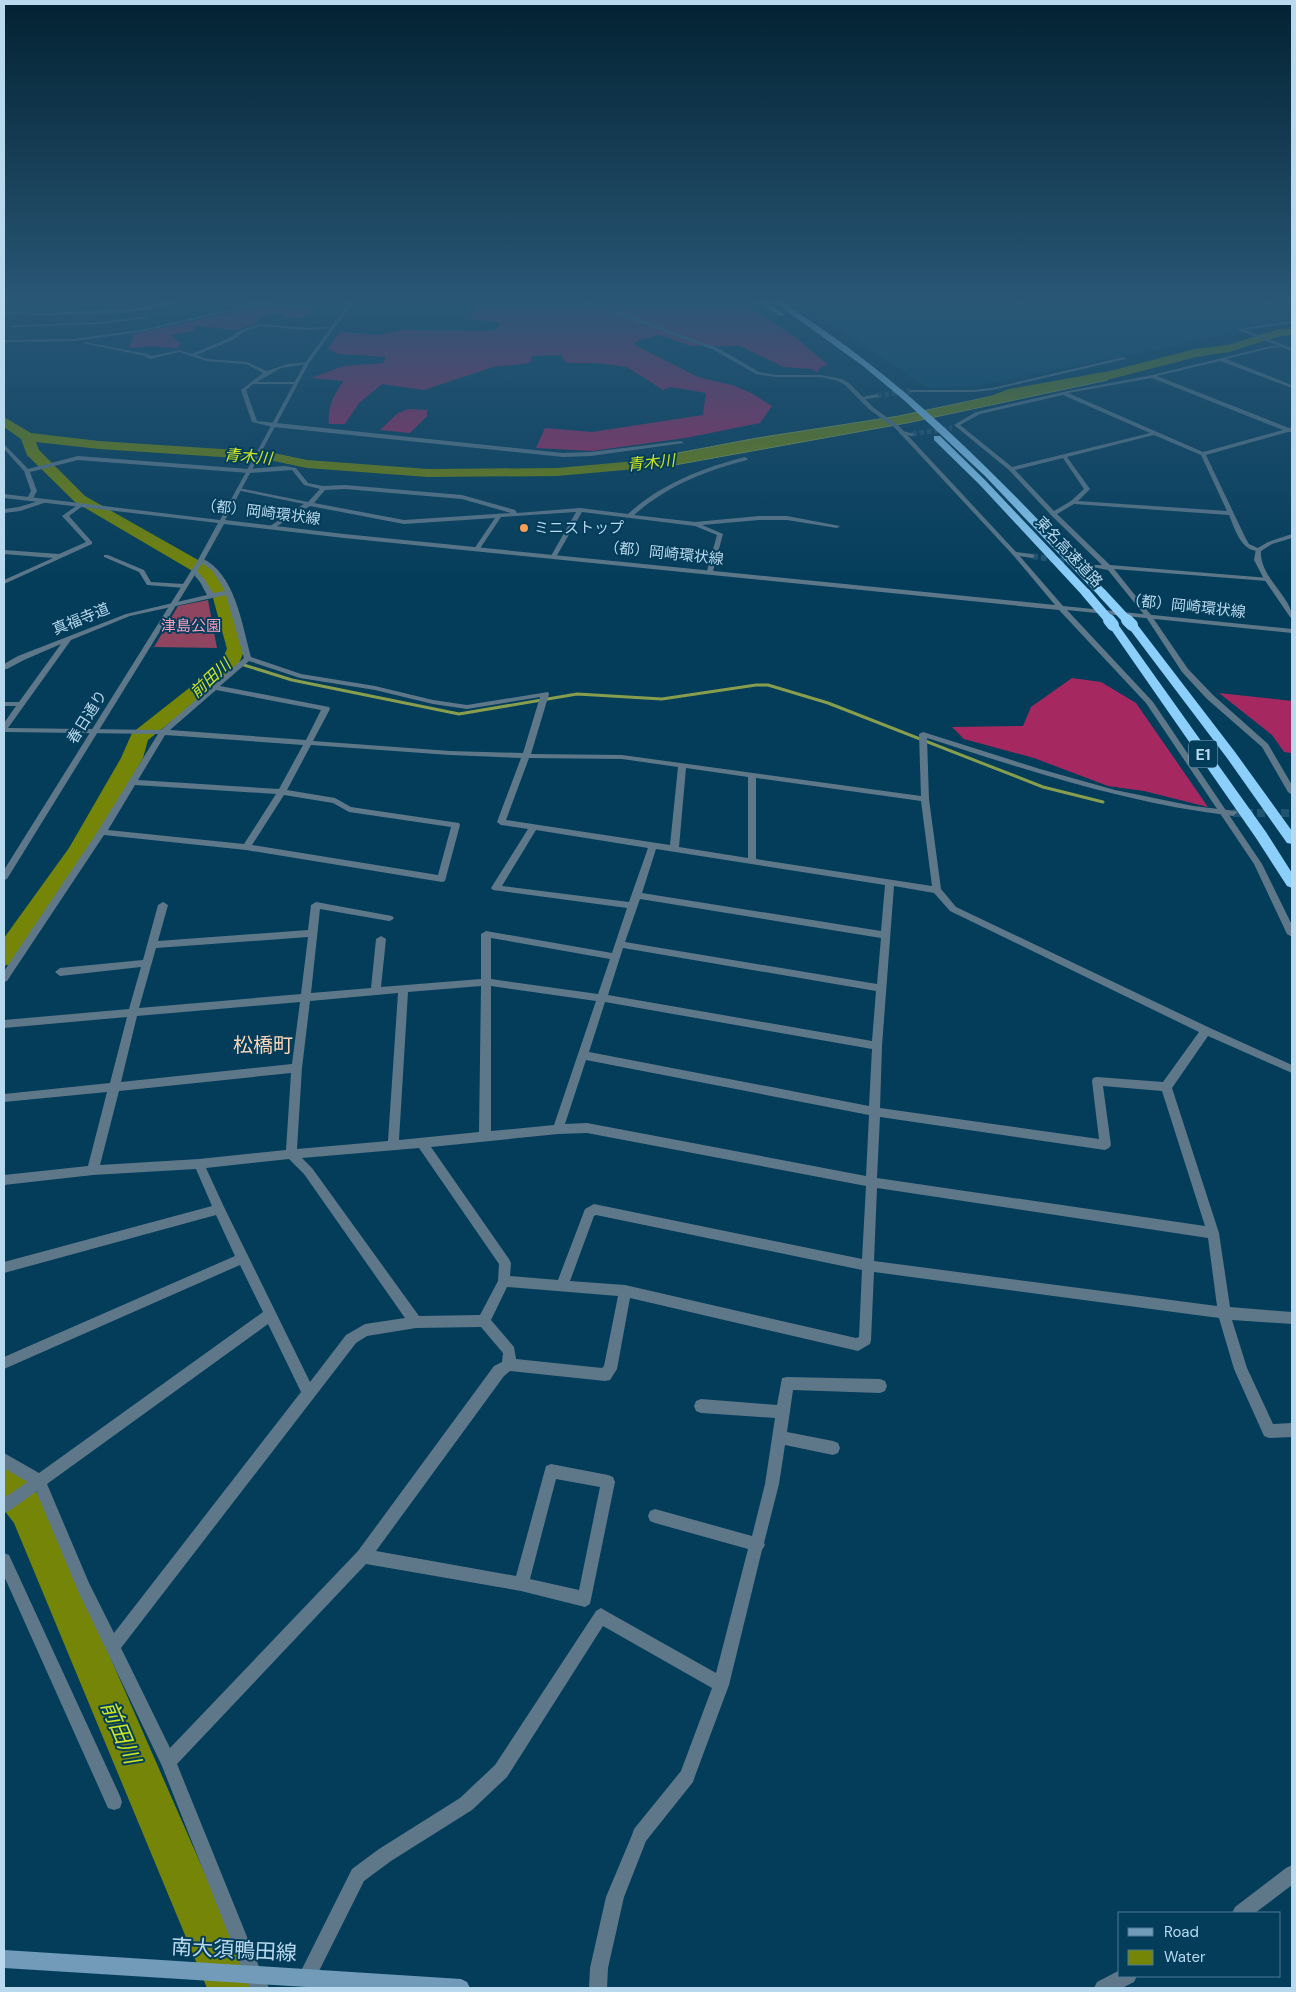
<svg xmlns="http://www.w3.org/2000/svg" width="1296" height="1992" font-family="'DM Sans','Noto Sans JP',sans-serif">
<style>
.built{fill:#074a6a}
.green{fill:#8f4460}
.forest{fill:#a62860}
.water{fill:#748508;stroke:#899e4d}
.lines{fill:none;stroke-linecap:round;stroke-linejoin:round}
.stream{stroke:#899e4d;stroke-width:3}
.river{fill:#748508;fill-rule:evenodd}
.minor-tunnel-far2{stroke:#1f5470;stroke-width:5;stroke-dasharray:5 2.5;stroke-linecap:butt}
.minor-tunnel-far1{stroke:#1f5470;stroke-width:6;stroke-dasharray:6 3;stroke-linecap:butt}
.minor-tunnel{stroke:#1f5470;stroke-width:8;stroke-dasharray:8 4;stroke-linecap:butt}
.minor{fill:#5e788a;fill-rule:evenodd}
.tertiary{fill:#5e788a;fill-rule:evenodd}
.secondary{fill:#719bb8;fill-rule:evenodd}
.motorway{fill:#8ccffb;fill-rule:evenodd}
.motorway-bridge-far1{stroke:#8ccffb;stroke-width:9}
.motorway-bridge{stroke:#8ccffb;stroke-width:12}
.poi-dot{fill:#fb9e50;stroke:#043d5a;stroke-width:2}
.labels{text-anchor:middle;stroke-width:4;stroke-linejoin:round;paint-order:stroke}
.far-street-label{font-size:15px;fill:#b9d9ef;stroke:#043d5a}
.far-poi-label{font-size:15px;fill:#b9d9ef;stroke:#043d5a;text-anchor:start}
.far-park-label{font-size:15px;fill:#fc9dbd;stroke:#043d5a}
.far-water-label{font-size:16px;font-style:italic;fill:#cae622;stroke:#043d5a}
.shield{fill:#043d5a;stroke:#83aac2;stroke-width:1}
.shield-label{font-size:16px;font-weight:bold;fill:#b9d9ef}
.quarter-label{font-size:20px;fill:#fcd4b6;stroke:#043d5a}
.near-street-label{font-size:21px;fill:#b9d9ef;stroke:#043d5a}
.near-water-label{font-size:22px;font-style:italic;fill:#cae622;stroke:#043d5a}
</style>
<rect width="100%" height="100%" fill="#043d5a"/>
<path class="built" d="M794 301H1292V322L976 386 928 388Z"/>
<path class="green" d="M208 600 217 648 154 647 178 606Z"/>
<path class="forest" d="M477 301H739L795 337 828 365 821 367 817 372 811 369 784 367 740 346H691L660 335 640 340 633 344 698 377 732 385 751 393 772 406 760 423 685 438 592 451 536 448 545 428 592 432 703 415 706 393 671 387 663 390 627 367 596 363H566L561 355 532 356 530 363 493 367 424 390 382 384 359 403 345 424H329C327 407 334 394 344 381L311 378 344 366 383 363 386 357 339 354 327 349 340 332 379 335 402 330 494 331 500 325 498 322 470 319 480 302Z
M270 304 316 309C310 318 294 318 283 318L284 314 263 315 258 318 257 323 236 330 197 326 193 328 194 331 171 335 181 344 177 348 151 346 129 348 134 334Z
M409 409 427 410V416L410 433 380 430 398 413Z
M1072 678 1101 682 1136 703 1208 807 1144 791 1108 786 1034 758 964 739 952 727 1023 726 1031 707Z
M1219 693 1292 701V753L1284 752 1272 735Z"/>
<path class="water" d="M1101 373 1108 380 907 423 669 466 662 456 757 438 899 416Z"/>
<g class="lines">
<path class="stream" d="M231 661 292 680 459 714 577 694 662 699 756 685H768L828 703 1043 787 1103 802"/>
<path class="river" d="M1279 329H1292V335L1280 336 1229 352 1196 357 1111 379 1012 396 994 404 970 409 963 405 965 402 985 398 1009 389 1110 371 1195 349 1228 345Z
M4 417 31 433 99 441 269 452 307 460 428 469 557 468 647 460 701 452 706 453 708 456 706 459 701 460 647 468 557 476 428 477 307 468 269 460 99 449 36 442 39 450 85 496 214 569 231 598 245 649 240 661 226 678 148 740 143 758 90 851 13 963 4 966V938L69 848 121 758 132 733 212 670 222 659 227 649 213 598 201 576 75 502 27 455 21 439 4 427Z
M4 1462 17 1467 40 1497 255 1988H207L14 1523 4 1510Z"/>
<path class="minor-tunnel-far2" d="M877 396 911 391
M912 434 952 428"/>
<path class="minor-tunnel-far1" d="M1032 556 1094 566"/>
<path class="minor-tunnel" d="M1233 813H1291"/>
<path class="minor" d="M167 301H173C142 316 78 315 42 315 29 315 17 313 4 316V314L12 312 41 313 134 309Z
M268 301H275L140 332 74 341 4 342V340L74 339 140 330Z
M148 316 146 318 99 324 11 327 9 326 99 322Z
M1292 321V323L1241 330 1239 329Z
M261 324 307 328 332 327 334 328 307 330 261 326 244 332 233 340 196 355 207 359 247 362 267 371 287 364 309 362 307 364 281 368 257 382H296L298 384H253L246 390 257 421 563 453 591 452 681 441 684 443 591 456 563 457 273 427 252 422 241 390 263 373 246 364 207 361 179 352 150 359 145 356 83 343 85 342 147 354 151 356 179 350 192 354 229 338 240 330Z
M1271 346 1287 347 1271 348 1226 359 1292 385V388L1220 361 1157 376 1289 428 1292 427V432H1288L1206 455 1246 539 1249 544 1260 549V551C1241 552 1235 529 1229 515L1074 504 1057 514 1110 565 1269 578 1270 579 1267 581 1114 569 1151 615 1188 669 1213 695 1268 744 1292 785V795L1288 792 1262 747 1207 699 1182 672 1146 617 1108 570 1092 567V565H1102L1051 515 1009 470 954 425 976 412 1063 392 1152 375ZM1152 378 1283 430 1203 452 1068 393ZM1063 395 1150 433 1012 467 960 425 980 414ZM1154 435 1201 455 1227 511 1078 501 1090 489 1067 457ZM1063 458 1084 489 1071 501 1054 511 1015 470Z
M1124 357 1126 359 992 390 974 392H911L909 391 911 390H974L992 388Z
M877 394 879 397 861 400 858 398Z
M902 431 915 434 912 436 900 434 899 433Z
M4 444 28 469 78 456 249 469 285 466 296 468 308 483 323 486 345 485 462 495 515 510 517 513 580 508 628 514C661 484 702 468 745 457L748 459 747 460C705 471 667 486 634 515L695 522 759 516H787L840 526 837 528 787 520H759L702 525 723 534 713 571 710 573 707 571 717 535 695 526 582 512 556 557 551 556 576 512 501 517 479 550 477 551 474 549 495 518 404 524 310 506 274 528H270V526L304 504 236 490 239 488 308 502 320 489 304 485 292 470 249 473 78 460 30 472 37 491 32 500 30 501 27 499 31 491 24 471 4 449ZM345 489 462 499 511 513 404 520 314 503 325 490Z
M45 499 48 501 47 502 20 511 4 513V509L19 507Z
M79 504 84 505 69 516 92 542V544L4 584V580L53 558 4 554V550L59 554 86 542 62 516Z
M1015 552 1032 554 1035 556 1032 558 1013 555 1012 554Z
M104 555H108L144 570 151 582 184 584 187 586 184 588 147 585 139 572 104 557Z
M201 558C235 572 242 625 251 657L301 674 375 686 433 700 467 705 548 692 549 694 531 754 622 755 921 796 919 734 923 732 1040 769 1115 790 1193 806 1236 811 1237 813 1233 816C1125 803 1030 771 927 738L929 799 941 889 956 907 1210 1028 1292 1065V1073L1208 1036 1172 1088 1219 1233 1230 1307 1292 1312V1324L1232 1320 1247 1368 1273 1424 1292 1423V1437L1269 1438 1264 1436 1234 1369 1219 1318 874 1272 871 1340 870 1344 858 1351 630 1298 617 1369 610 1380 605 1381 510 1371 504 1376 376 1551 516 1576 546 1466 551 1464 608 1475 613 1477 615 1482 590 1604 585 1607 521 1591 366 1564 177 1764 260 1969 269 1988H250L247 1981 162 1766 79 1593 34 1486 4 1468V1453L39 1473 263 1312 240 1265 4 1369V1357L235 1256 216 1215 4 1273V1262L212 1206 196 1169 93 1175 4 1185V1175L88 1166 107 1092 4 1102V1094L110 1083 127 1017 4 1028V1020L129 1009 141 967 60 976 55 972 60 968 143 960 158 905 163 902 168 905 158 941 308 930 311 905 316 902 392 916 394 918 392 920 389 921 320 909 311 993 371 988 376 939 381 936 386 939 381 987 481 979V934L486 931 612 953 627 908 493 890 491 888 528 829 501 825 497 822 521 758 450 755 311 745 287 790 335 798 351 807 459 823 460 825 445 881 442 882 246 850 104 835 7 981 4 982V971L98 831 158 734 4 732V723L16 706H4V702H19L61 644 24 660 7 669H4V664L18 656 126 614 207 595 200 582 191 571 192 570H196L205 580 213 593 225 591 213 571 199 561 198 560ZM226 595 244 658 161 730 8 728 71 640 130 616ZM249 661 300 678 375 690 433 704 467 709 540 697 523 753 450 751 313 741 330 709 329 707 220 686ZM216 690 321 710 306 740 170 730ZM165 735 303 745 279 789 138 780ZM529 758 622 759 678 767 670 845 506 820ZM686 768 748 777V858L679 847ZM756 778 921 801 932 886 756 859ZM135 785 276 794 244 844 108 830ZM284 795 333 803 349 812 451 827 438 875 252 845ZM536 830 648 848 629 902 502 886ZM656 849 885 885 881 931 642 893ZM894 886 934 893 950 911 1199 1032 1163 1082 1097 1077 1093 1078 1092 1081 1099 1139 880 1108 882 1046ZM640 899 881 938 877 984 625 942ZM308 937 301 994 139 1008 156 948ZM491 938 610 959 598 994 491 979ZM623 948 876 991 872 1041 608 995ZM481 986 479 1132 399 1140 408 992ZM491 986 596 1001 554 1125 491 1131ZM398 993 388 1141 297 1149 302 1068 310 1001ZM300 1002 292 1064 121 1082 137 1016ZM605 1002 872 1049 869 1106 589 1052ZM586 1060 869 1115 866 1176 587 1123 565 1124ZM291 1073 286 1150 199 1159 100 1165 119 1091ZM1103 1086 1162 1091 1205 1226 877 1178 880 1117 1105 1150 1109 1148 1111 1145ZM587 1133 866 1186 862 1259 594 1204 585 1209 558 1280 510 1276 511 1263 509 1259 431 1147 558 1134ZM419 1148 499 1264 498 1281 480 1315 419 1316 312 1168 302 1158ZM289 1159 304 1174 405 1318 365 1324 346 1335 310 1382 224 1207 206 1168ZM877 1188 1208 1238 1217 1306 874 1261ZM596 1215 862 1270 859 1337 856 1338 625 1285 570 1281 594 1216ZM507 1287 618 1296 604 1366 602 1368 516 1359 514 1347 491 1320ZM268 1324 301 1392 114 1633 89 1583 47 1484ZM481 1327 503 1353 502 1362 494 1366 358 1551 170 1748 121 1648 356 1343 367 1336 416 1328ZM556 1479 600 1487 579 1590 530 1579Z
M787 1377 880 1379 885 1381 887 1386 885 1391 880 1393 793 1390 787 1432 833 1441 838 1443 840 1448 838 1453 833 1455 785 1445 779 1484 764 1543 765 1545 762 1550 729 1685 695 1776 693 1782 646 1841 624 1897 608 1968 607 1988H589L590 1968 606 1897 632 1835 634 1829 681 1771 712 1688 603 1626 507 1777 472 1810 391 1861 364 1881 313 1983 307 1986 301 1983 298 1977 352 1869 379 1849 460 1798 495 1765 596 1611 601 1608 606 1611 716 1673 748 1549 655 1523 650 1521 648 1516 650 1511 655 1509 752 1536 765 1484 775 1418 701 1413 696 1411 694 1406 696 1401 701 1399 777 1405 782 1378Z
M4 1553 9 1555 120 1796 122 1802 120 1808 114 1810 108 1808 4 1576Z
M1292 1865V1885L1255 1913H1232L1235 1907 1286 1868Z
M1120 1970V1976H1137L1134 1982 1122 1988H1094L1097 1982Z"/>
<path class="tertiary" d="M350 301H354L309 363 225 520 344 534 1055 605 1013 555 895 428 870 410 845 385 838 381 821 377H776L756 374 714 350 582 301H587L718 348 759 372 776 375H821L842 379 849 383 874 408 899 426 1017 553 1063 606 1292 629V633L1067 610 1153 702 1262 864 1292 925V937L1287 934 1254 864 1146 703 1059 610 344 538 224 524 204 560 7 879 4 880V870L198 560 218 523 4 498V494L220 520 305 363Z
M1239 328 1292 348V351L1239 330Z
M1292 534V538L1272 544 1261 551C1259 577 1293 598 1292 618L1290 617 1264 579 1254 560 1256 549 1268 542Z
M39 1474 44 1476 46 1481 44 1486 9 1511 4 1513V1498Z"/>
<path class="secondary" d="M4 1950 461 1979 467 1982 470 1988H322L4 1968Z"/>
<path class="motorway" d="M757 301H764L785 315 780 316Z
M773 301H780C810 320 839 340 867 362 954 429 1030 511 1106 591V595H1098L985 476 905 401 863 366Z
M934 436H940L985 480 1090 591V595H1082L979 484 934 440Z
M1113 622 1117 623 1266 832 1292 873V888L1287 886 1256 838 1108 625Z
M1132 622 1136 623 1235 752 1292 831V844L1287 843 1227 758 1128 627 1127 625 1128 623Z"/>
<path class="motorway-bridge-far1" d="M1086 593 1110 621
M1102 593 1128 621"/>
<path class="motorway-bridge" d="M1109 620 1113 625
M1127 620 1132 625"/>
</g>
<linearGradient id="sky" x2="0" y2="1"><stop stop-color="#022232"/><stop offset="0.52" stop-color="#295776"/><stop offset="1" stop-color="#295776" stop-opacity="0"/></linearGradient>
<rect width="1296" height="580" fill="url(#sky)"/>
<circle class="poi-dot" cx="524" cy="528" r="5"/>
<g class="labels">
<g class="far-street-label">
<text transform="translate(261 512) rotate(7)" y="5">（都）岡崎環状線</text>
<text transform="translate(1069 552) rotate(47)" y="5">東名高速道路</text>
<text transform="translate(664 553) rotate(6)" y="5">（都）岡崎環状線</text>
<text transform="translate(1186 606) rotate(6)" y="5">（都）岡崎環状線</text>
<text transform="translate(81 619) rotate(-22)" y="5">真福寺道</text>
<text transform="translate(87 717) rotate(-58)" y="5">春日通り</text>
</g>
<g class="far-poi-label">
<text x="534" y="533">ミニストップ</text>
</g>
<g class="far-park-label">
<text x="191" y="631">津島公園</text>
</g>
<g class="far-water-label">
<text transform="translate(248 456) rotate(5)" y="6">青木川</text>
<text transform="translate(651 462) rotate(-6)" y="6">青木川</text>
<text transform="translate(210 678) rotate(-43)" y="6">前田川</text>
</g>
<rect class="shield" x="1189" y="740.5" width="28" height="27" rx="4"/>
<g class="shield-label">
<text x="1203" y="760">E1</text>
</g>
<g class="quarter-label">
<text x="263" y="1052">松橋町</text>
</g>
<g class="near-street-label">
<text transform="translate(234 1950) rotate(3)" y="7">南大須鴨田線</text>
</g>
<g class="near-water-label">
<text transform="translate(121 1732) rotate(67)" y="8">前田川</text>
</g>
</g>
<rect width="1296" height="1992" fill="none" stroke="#b9d9ef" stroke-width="10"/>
<rect x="1118" y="1912" width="162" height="65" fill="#043d5a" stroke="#4c7b96"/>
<rect x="1128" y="1928" width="25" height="8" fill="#719bb8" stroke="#4c7b96"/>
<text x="1164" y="1937" font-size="15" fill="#b9d9ef">Road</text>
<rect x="1128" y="1950" width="25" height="15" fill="#748508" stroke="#4c7b96"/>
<text x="1164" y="1962" font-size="15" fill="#b9d9ef">Water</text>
</svg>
